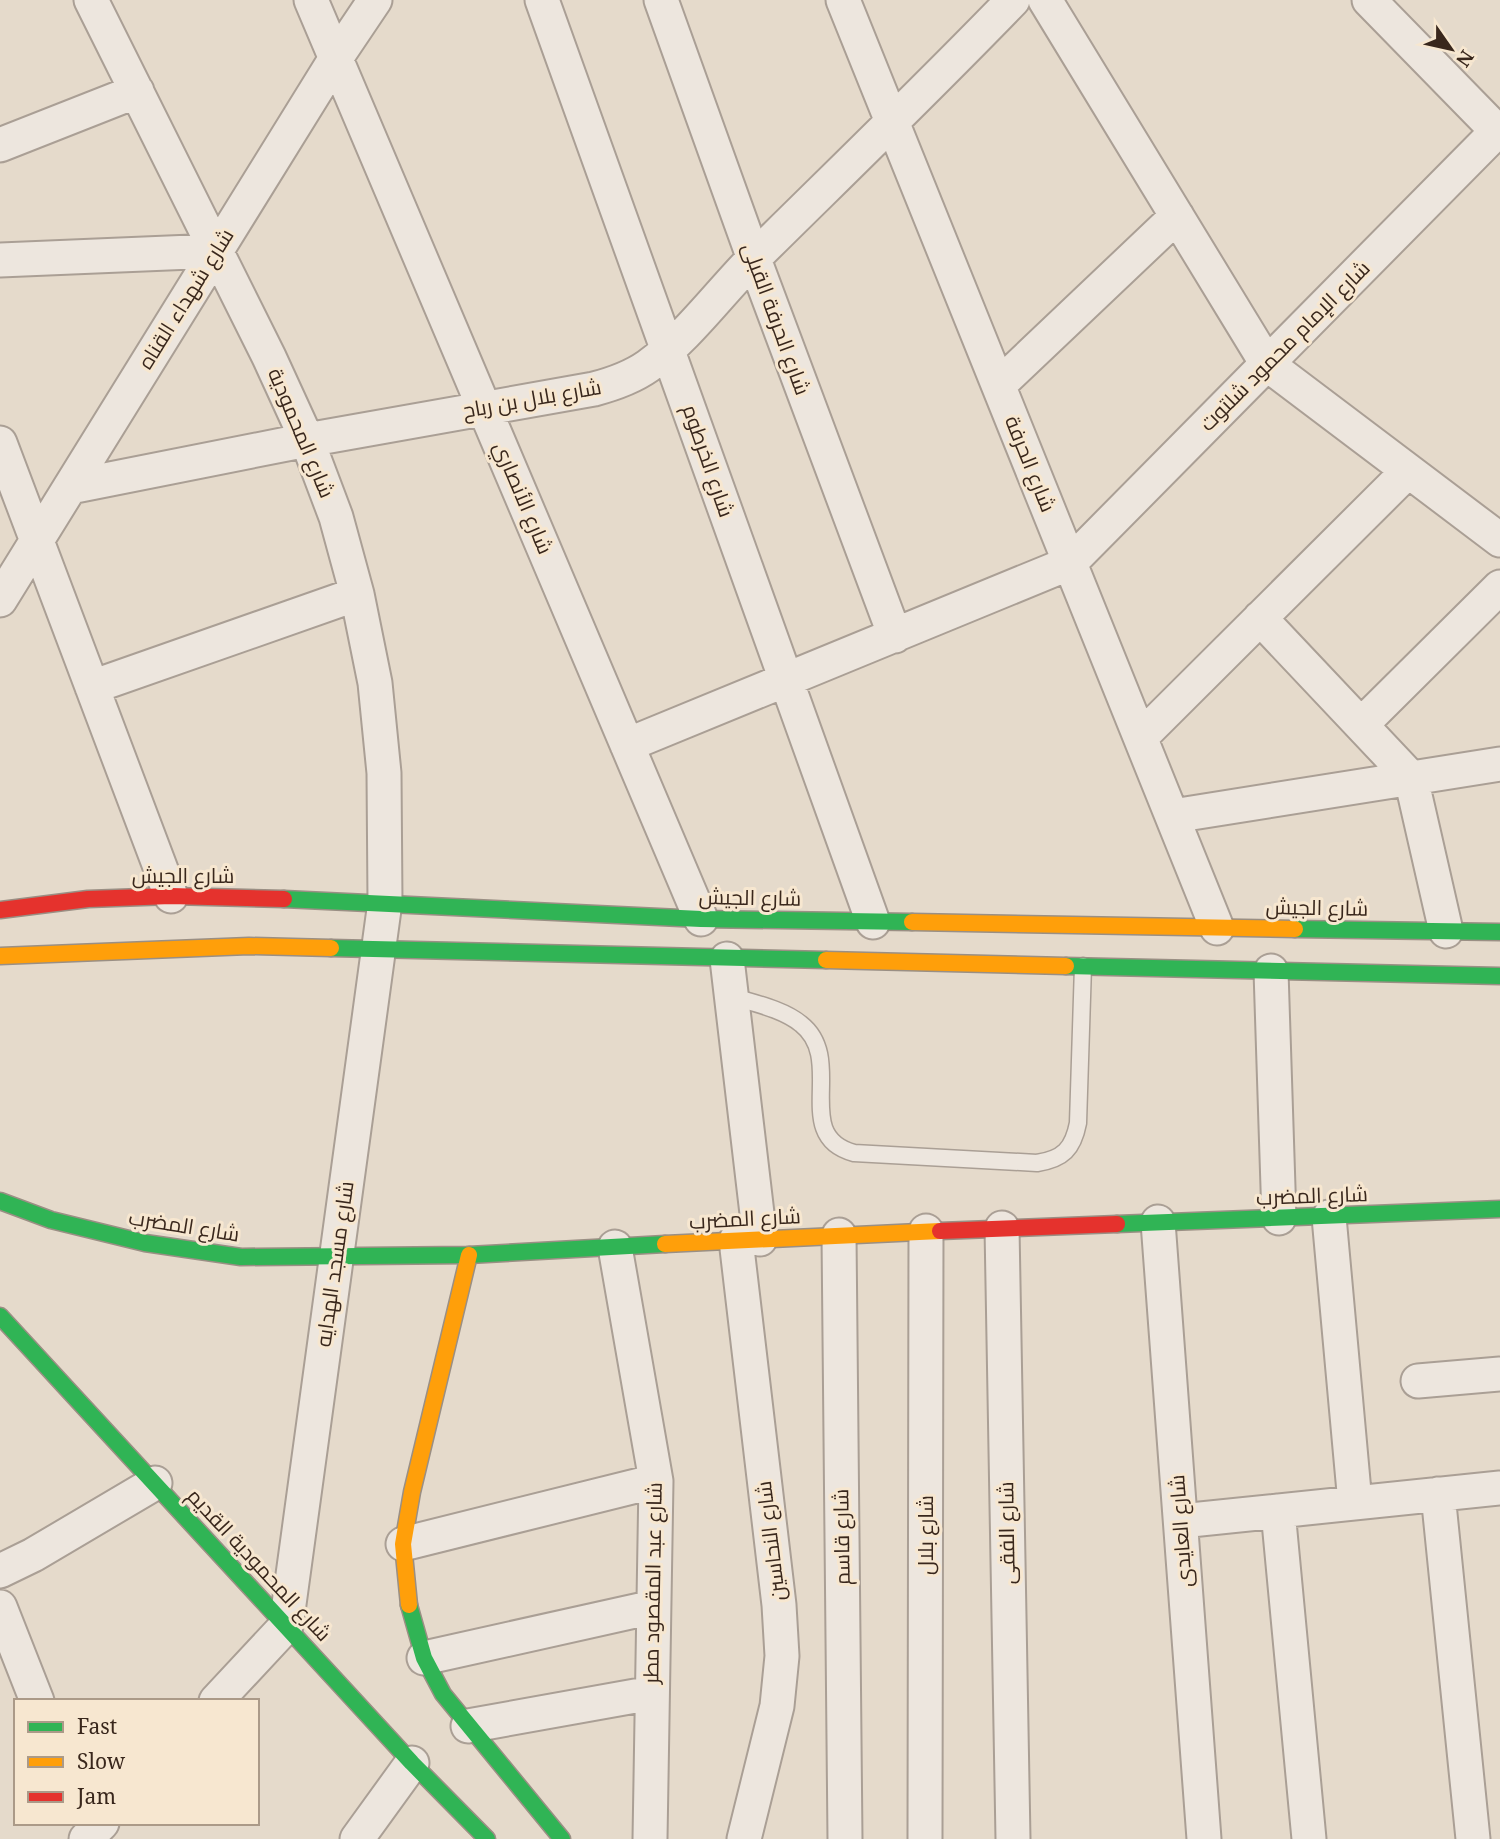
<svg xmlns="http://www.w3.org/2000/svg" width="1500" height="1839" font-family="'Noto Serif',Cairo,serif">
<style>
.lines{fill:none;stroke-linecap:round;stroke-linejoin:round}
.lane-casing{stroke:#aa9f95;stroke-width:19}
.street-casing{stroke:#aa9f95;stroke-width:37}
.fast-casing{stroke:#9a8f84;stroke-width:19}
.slow-casing{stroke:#9a8f84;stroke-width:19}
.jam-casing{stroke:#9a8f84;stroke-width:19}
.lane{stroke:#ede6de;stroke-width:16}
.street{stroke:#ede6de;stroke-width:33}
.fast{stroke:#30b455;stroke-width:16}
.slow{stroke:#ff9f0a;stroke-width:16}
.jam{stroke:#e5322d;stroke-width:16}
.labels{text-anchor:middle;stroke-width:6;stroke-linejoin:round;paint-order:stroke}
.street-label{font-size:21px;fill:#39271c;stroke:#f7e7d0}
</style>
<rect width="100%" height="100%" fill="#e5dacb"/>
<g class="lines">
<defs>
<path id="lane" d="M731 996C753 1003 783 1009 801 1024 847 1060 790 1136 854 1153L1037 1163C1063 1159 1073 1149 1078 1123L1083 966"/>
<path id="street" d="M91 0 269 357 307 440 336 517 357 594 375 683 384 773 385 902 286 1626 216 1701
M311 0 701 919
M542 0 873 922
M661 0 754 259 895 636
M843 0 1217 928
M1045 0 1267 364 1500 540
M1369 0 1500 134
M0 145 137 91
M0 260 216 251
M999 385 1177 216
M0 443 171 896
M70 487 307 440 594 389C613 384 631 378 648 366 687 338 721 291 756 256 842 171 929 87 1013 0
M0 600 336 58 375 0
M1260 618 1411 778 1446 931
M92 687 357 594
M1361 725 1500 587
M1141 737 1408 471
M627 745 1070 563 1500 128
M1173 816 1500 764
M727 959 760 1239
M1271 971 1279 1218
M1329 1217 1355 1503
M1158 1222 1204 1839
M1002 1228 1013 1839
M839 1235 845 1839
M736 1240 779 1605 782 1656 777 1706 744 1839
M615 1247 656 1481 650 1839
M1418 1381 1500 1374
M1438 1494 1473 1839
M1278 1511 1309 1839
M1181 1521 1500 1488
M403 1544 656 1481
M0 1571 33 1555 155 1483
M0 1607 37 1701
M424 1658 653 1607
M468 1726 652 1693
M86 1839 102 1823
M357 1839 412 1763
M925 1839 926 1231"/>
<path id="fast" d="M284 899 701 919 912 922
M1295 929 1500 932
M331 948 826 960
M1066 966 1500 976
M0 1201 51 1220 145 1243 241 1257 469 1255 665 1244
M1117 1224 1500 1209
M0 1316 412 1763 487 1839
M409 1605 424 1658 443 1694 562 1839"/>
<path id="slow" d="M912 922 1295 929
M0 956 249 946 331 948
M826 960 1066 966
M665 1244 940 1231
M409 1605 403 1544 412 1492 469 1255"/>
<path id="jam" d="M0 910 88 899 171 896 284 899
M940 1231 1117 1224"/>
</defs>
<use href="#lane" class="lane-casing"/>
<use href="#street" class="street-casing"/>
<use href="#fast" class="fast-casing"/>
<use href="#slow" class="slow-casing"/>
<use href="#jam" class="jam-casing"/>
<use href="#lane" class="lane"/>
<use href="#street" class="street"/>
<use href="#fast" class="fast"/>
<use href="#slow" class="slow"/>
<use href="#jam" class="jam"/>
</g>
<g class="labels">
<g class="street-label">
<text transform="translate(186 299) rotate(-58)" y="7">شارع شهداء القناه</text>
<text transform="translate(776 319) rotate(70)" y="7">شارع الحرفة القبلى</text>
<text transform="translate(1285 346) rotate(-45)" y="7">شارع الإمام محمود شلتوت</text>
<text transform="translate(532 399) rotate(-10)" y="7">شارع بلال بن رباح</text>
<text transform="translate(301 433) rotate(67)" y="7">شارع المحمودية</text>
<text transform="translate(708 461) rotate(71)" y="7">شارع الخرطوم</text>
<text transform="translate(1030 464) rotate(68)" y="7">شارع الحرفة</text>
<text transform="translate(523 498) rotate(67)" y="7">شارع الأنصاري</text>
<text x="183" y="883">شارع الجيش</text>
<text transform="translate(750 898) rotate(1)" y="7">شارع الجيش</text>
<text transform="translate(1317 908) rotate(1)" y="7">شارع الجيش</text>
<text transform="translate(1312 1196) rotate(-2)" y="7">شارع المضرب</text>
<text transform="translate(745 1219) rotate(-3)" y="7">شارع المضرب</text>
<text transform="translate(184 1226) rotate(9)" y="7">شارع المضرب</text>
<text transform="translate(335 1264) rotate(-82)" y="7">شارع مسجد الهدايه</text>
<text transform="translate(1181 1531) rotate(-94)" y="7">شارع العايدى</text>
<text transform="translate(1007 1533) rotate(-91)" y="7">شارع الفقى</text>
<text transform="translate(926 1535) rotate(-90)" y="7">شارع بلال</text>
<text transform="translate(842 1537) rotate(-91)" y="7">شارع قاسم</text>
<text transform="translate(771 1541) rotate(-97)" y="7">شارع النحاسين</text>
<text transform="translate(259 1565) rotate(47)" y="7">شارع المحمودية القديم</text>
<text transform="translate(653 1583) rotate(-89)" y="7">شارع عبد المقصود مطر</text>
</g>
</g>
<rect x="14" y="1699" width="245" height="126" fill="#f7e7d0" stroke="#ab9a88" stroke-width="2"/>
<rect x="28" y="1722" width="35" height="10" fill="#30b455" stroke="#ab9a88" stroke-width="2"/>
<text x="77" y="1734" font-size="21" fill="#39271c">Fast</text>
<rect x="28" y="1757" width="35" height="10" fill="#ff9f0a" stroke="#ab9a88" stroke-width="2"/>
<text x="77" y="1769" font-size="21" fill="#39271c">Slow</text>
<rect x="28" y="1792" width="35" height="10" fill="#e5322d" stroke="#ab9a88" stroke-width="2"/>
<text x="77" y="1804" font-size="21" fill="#39271c">Jam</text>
<g transform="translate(1451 49) rotate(124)" stroke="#f7e7d0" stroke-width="5" paint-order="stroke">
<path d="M0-5L12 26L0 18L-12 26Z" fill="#39271c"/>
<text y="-10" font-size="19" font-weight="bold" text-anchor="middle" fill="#39271c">N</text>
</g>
</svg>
